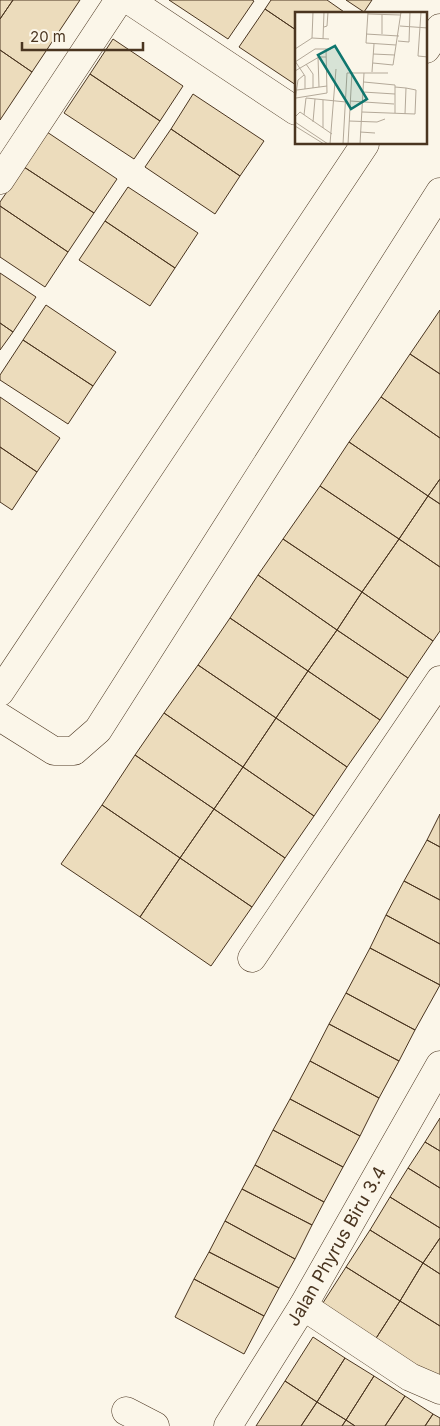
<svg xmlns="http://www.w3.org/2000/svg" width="440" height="1426" font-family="Inter,sans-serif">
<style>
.building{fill:#ecdcbc;stroke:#4a3520}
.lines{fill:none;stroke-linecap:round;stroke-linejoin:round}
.street-casing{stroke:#4a3520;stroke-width:29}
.street{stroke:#fbf6e9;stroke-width:28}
.labels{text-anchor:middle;stroke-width:4;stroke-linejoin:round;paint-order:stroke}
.street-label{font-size:18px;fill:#4a3520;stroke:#fbf6e9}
.inset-road{fill:none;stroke:#b4a999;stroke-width:1}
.view{fill:#0f766e;fill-opacity:0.15;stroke:#0f766e;stroke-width:2.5}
.inset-edge{fill:none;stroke:#4a3520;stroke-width:2.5}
</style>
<rect width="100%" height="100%" fill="#fbf6e9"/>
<path class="building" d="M0 0H13L0 19Z
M13 0H80L32 72 0 50V19Z
M169 0H252L254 1 228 39Z
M271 0H327L347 14H296V30L265 9Z
M346 0H372L364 12Z
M265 9 296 30V85L239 47Z
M113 39 183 86 160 121 90 74Z
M0 50 32 72 0 120Z
M90 74 160 121 134 159 64 113Z
M193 94 264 141 240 176 171 129Z
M171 129 240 176 215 214 145 167Z
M47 132 117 179 94 213 24 167Z
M24 167 94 213 68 252 0 206V202Z
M128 187 198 233 175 268 105 221Z
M0 206 68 252 45 287 0 257Z
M105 221 175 268 150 306 79 260Z
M0 273 36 297 13 332 0 323Z
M46 305 116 352 93 386 23 340Z
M440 310V374L410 354Z
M0 323 13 332 0 350Z
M23 340 93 386 68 424 0 380V375Z
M410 354 440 374V438L381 397Z
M0 397 60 438 37 472 0 447Z
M381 397 440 438V479L428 496 349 442Z
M349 442 428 496 399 539 320 486Z
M0 447 37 472 12 510 0 502Z
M440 479V504L428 496Z
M320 486 399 539 362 592 283 539Z
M428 496 440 504V567L399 539Z
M283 539 362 592 337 630 258 575Z
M399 539 440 567V631L433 641 362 592Z
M258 575 337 630 308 671 230 618Z
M362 592 433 641 408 678 337 630Z
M230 618 308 671 276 718 198 665Z
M337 630 408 678 380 720 308 671Z
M198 665 276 718 243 767 164 713Z
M308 671 380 720 347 767 276 718Z
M164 713 243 767 214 809 135 755Z
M276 718 347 767 314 816 243 767Z
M135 755 214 809 180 858 102 805Z
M243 767 314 816 285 858 214 809Z
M102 805 180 858 140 917 61 864Z
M214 809 285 858 252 907 180 858Z
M440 814V847L427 840Z
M427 840 440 847V900L404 881Z
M180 858 252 907 211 966 140 917Z
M404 881 440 900V944L386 915Z
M386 915 440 944V985L370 948Z
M370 948 440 985 415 1030 346 993Z
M346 993 415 1030 399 1061 329 1024Z
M329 1024 399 1061 379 1098 310 1061Z
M310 1061 379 1098 360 1136 290 1099Z
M290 1099 360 1136 343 1167 273 1130Z
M440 1118V1151L425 1142Z
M273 1130 343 1167 324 1202 255 1165Z
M425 1142 440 1151V1188L408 1168Z
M255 1165 324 1202 312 1225 242 1189Z
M408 1168 440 1188V1228L390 1197Z
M242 1189 312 1225 295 1259 225 1221Z
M390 1197 440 1228V1238L423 1263 370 1230Z
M225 1221 295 1259 279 1288 209 1252Z
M370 1230 423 1263 400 1301 346 1267Z
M440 1238V1274L423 1263Z
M209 1252 279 1288 264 1316 194 1279Z
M423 1263 440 1274V1326L400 1301Z
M346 1267 400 1301 373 1343 319 1309Z
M194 1279 264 1316 244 1354 175 1317Z
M400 1301 440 1326V1386L373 1343Z
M313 1337 345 1358 317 1402 285 1381Z
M345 1358 374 1376 346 1420 317 1402Z
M374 1376 405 1396 385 1426H355L346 1420Z
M285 1381 317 1402 301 1426H256Z
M405 1396 433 1414 425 1426H385Z
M317 1402 346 1420 342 1426H301Z
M433 1414 440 1418V1426H425Z
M346 1420 355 1426H342Z"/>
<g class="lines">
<defs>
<g id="street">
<path d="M129 0 296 111"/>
<path d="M426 49 440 28"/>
<path d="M0 180 119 0"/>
<path d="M0 692 365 144"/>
<path d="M0 717 54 751H74L98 730 440 192"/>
<path d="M252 958 440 680"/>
<path d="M303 1306 410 1377 440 1390"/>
<path d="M126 1411 155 1426"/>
<path id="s1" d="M228 1426 303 1306 440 1065"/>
</g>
</defs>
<use href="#street" class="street-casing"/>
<use href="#street" class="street"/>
</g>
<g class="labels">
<g class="street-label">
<text dy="6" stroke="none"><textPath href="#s1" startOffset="210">Jalan Phyrus Biru 3.4</textPath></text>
</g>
</g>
<g transform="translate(295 12)">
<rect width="132" height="132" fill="#fbf6e9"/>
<path class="inset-road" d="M73 0 71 31 101 33M126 0 123 44 133 45M73 2 106 3M105 14 133 16M29 15 32 14 33 0M71 22 104 24M87 22V2M17 26 18 0M28 27 29 0M103 29 114 30 115 0M0 37 17 26 34 27M78 42 100 43M0 49 10 64V77M0 50 20 37H36M78 51 98 53 106 0M11 52 18 62V76M0 59 24 45M77 60 79 32M69 70 100 73V101M24 75 23 45H31M100 75 111 76 110 102M2 78 32 74M68 80 100 82M1 86 32 81 31 37M0 88 3 68 9 63M55 89 99 92M67 100 120 102 121 78 111 76M9 103 11 86 51 90M0 105 5 100 37 122M54 109 82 110 90 107M0 110 33 132M18 110 20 87M0 114 29 132M28 116V88M65 120 80 121M35 132 41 57M48 132 52 61H93M53 132 57 60M65 132 69 61"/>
<path class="view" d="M40 34 72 87 56 97 23 43Z"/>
<rect width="132" height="132" class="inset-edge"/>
</g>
<path d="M22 42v8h121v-8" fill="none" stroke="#4a3520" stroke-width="2.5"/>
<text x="30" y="42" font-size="15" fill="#4a3520" stroke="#fbf6e9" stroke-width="4" paint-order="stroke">20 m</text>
</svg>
